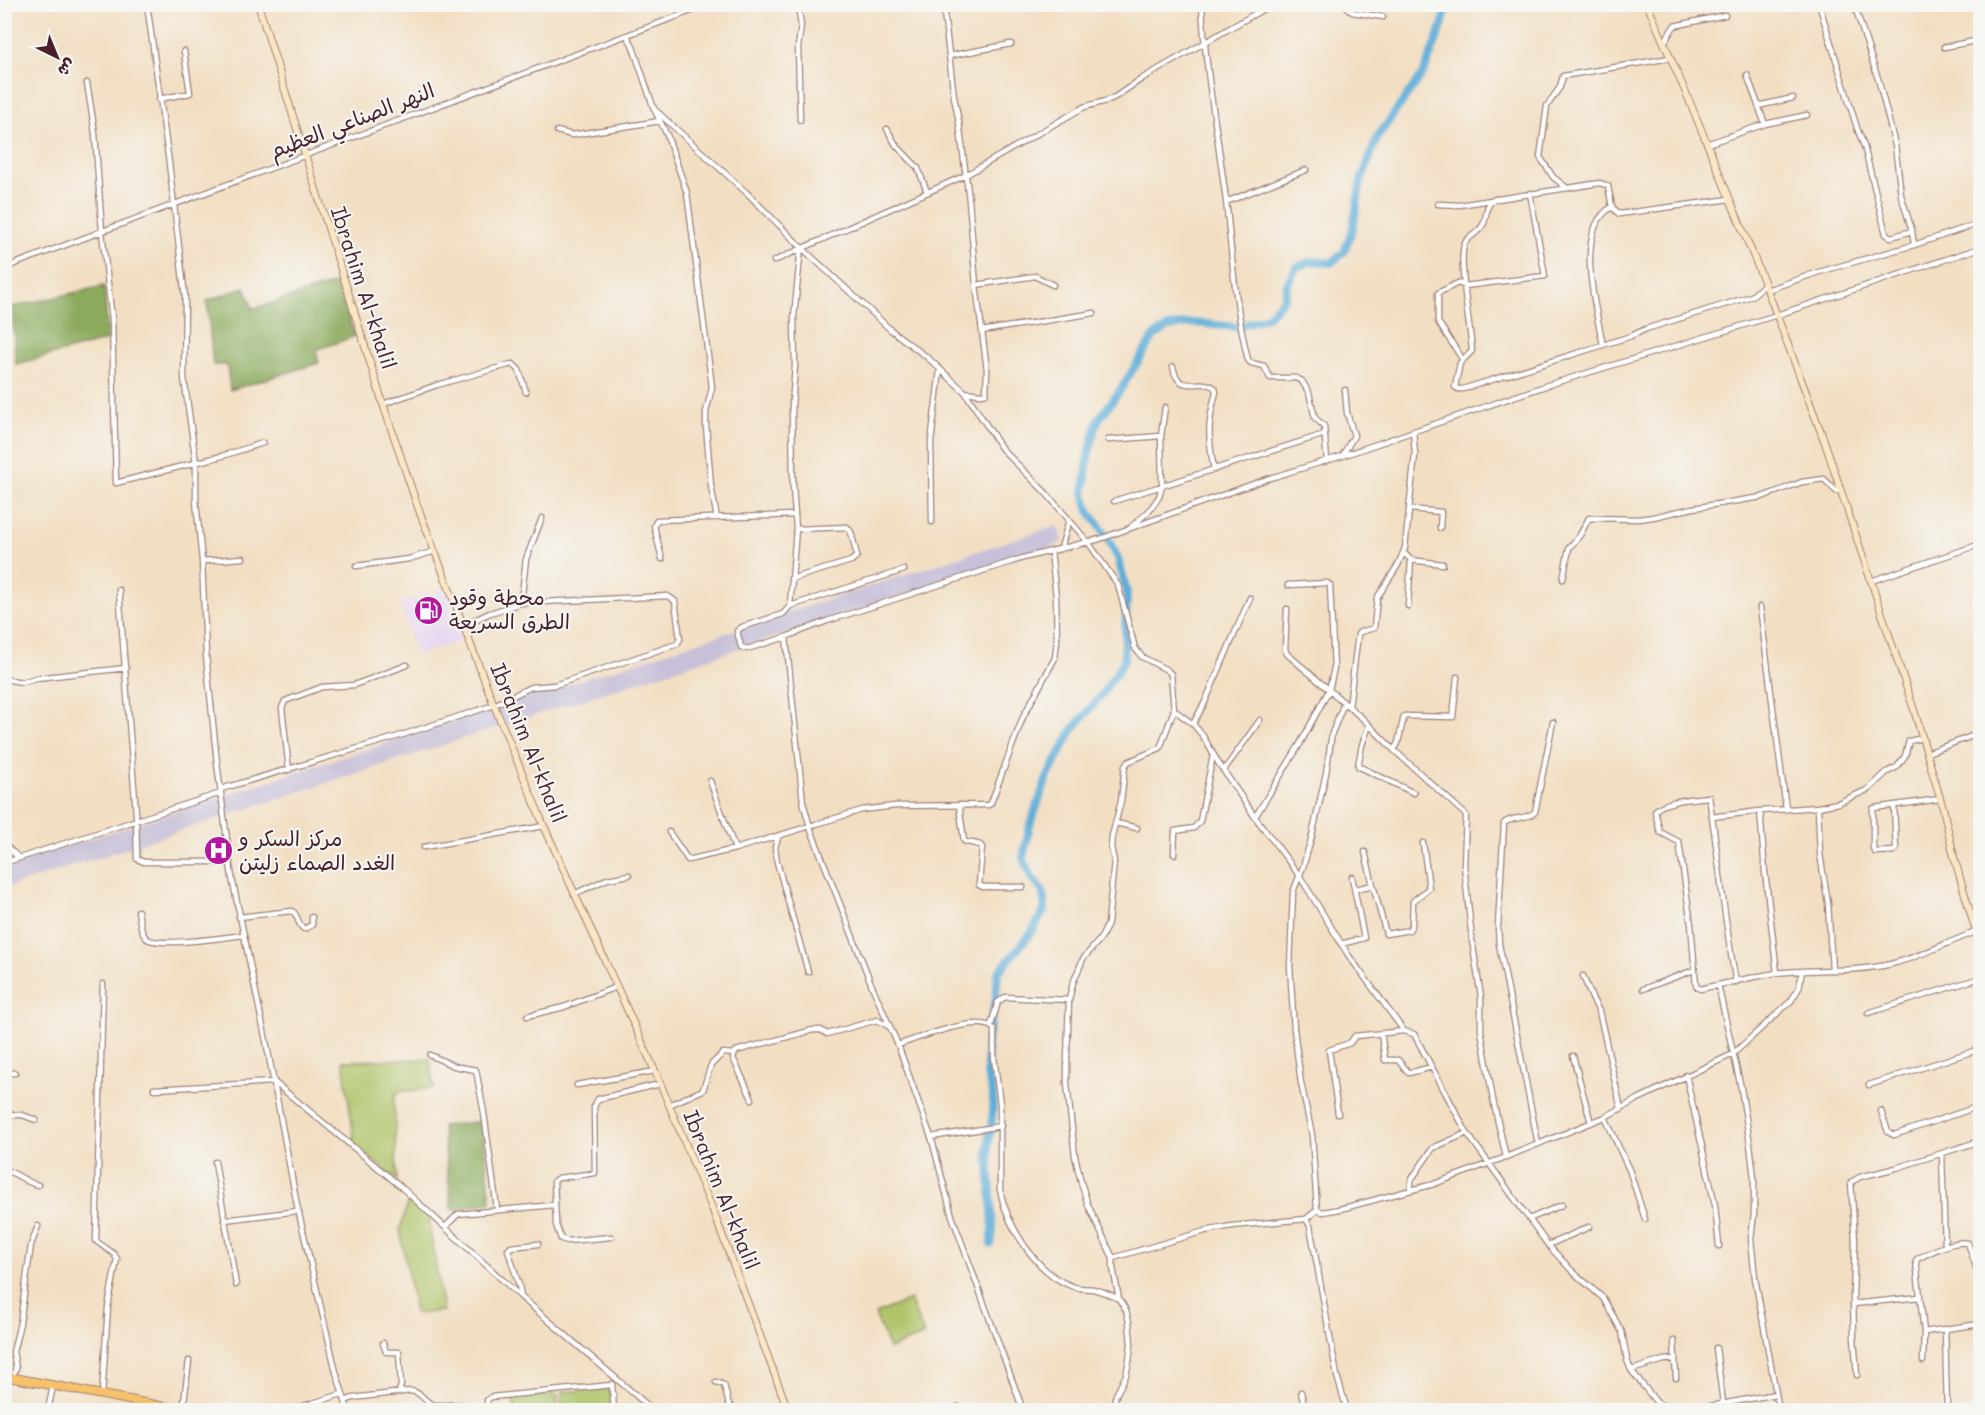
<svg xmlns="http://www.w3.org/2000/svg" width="1985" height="1415" font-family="Mali,'Playpen Sans Arabic',sans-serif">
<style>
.built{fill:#e5d3f0}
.industrial{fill:#c7c0d8}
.green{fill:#afc469;stroke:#7c724a;stroke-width:1.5}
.forest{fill:#8baa5d;stroke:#6a6444;stroke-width:1.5}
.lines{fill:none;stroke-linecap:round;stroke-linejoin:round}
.river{stroke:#5eadd8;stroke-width:8}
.street-casing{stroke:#9e7f77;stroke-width:7}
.secondary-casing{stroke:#9e7f77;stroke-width:8}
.highway-casing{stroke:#9e7f77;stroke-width:10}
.street{stroke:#fff;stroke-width:4.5}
.secondary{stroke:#fbe6c4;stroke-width:6}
.highway{stroke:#f5c16b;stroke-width:8}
.labels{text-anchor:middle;stroke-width:4.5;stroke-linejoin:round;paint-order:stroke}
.street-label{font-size:21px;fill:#4a1f2b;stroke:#f6f6f2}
.poi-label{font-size:21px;fill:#4a1f2b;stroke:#f6f6f2;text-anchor:start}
</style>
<rect width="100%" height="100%" fill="#f6f6f2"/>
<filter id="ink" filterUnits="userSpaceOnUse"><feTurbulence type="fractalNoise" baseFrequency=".0167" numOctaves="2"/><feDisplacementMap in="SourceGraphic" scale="12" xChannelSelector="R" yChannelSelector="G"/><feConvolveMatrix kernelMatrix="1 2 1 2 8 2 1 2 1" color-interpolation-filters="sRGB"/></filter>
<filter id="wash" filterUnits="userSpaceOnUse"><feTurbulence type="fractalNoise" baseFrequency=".008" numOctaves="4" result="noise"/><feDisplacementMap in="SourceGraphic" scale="24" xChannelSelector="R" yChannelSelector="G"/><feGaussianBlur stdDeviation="1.35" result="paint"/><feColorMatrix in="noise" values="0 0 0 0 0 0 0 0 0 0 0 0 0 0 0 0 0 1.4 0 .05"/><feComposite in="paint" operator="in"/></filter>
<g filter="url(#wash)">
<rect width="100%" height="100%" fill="#f2dfc3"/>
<path class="built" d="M446 589 461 641 416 655 400 603Z"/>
<path class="industrial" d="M1055 526 1060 528 1062 541 1057 545 5 888 4 867Z"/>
<path class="green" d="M430 1059 434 1088 397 1092 394 1098 397 1180 355 1145 343 1061Z
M408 1202 431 1219 429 1223 443 1311 415 1314 400 1230Z
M910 1300 924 1335 889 1349 875 1314Z
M609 1388 612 1410H561L562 1392Z
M555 1394 558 1396 557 1410H515L513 1397Z"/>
<path class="forest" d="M336 283 355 336 316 350 319 363 230 390 227 365H213L207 301 245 287 253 309Z
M104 286 108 340 16 364 12 307Z
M482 1121 491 1203 452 1210 442 1126Z"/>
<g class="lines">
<path class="river" d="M991 1244 993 1229 988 1148 992 1119 993 1095 987 1074V1041L996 997 998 973 1032 932 1045 909 1043 892 1031 876 1023 858 1030 825 1047 778 1073 729 1101 696 1124 661 1127 592 1118 558 1105 534 1089 511 1084 492 1088 456 1098 420 1119 392 1154 336 1169 327 1192 323 1237 327 1267 317 1284 299 1288 282 1297 267 1312 261 1331 263 1344 252 1353 227 1361 181 1378 136 1424 72 1442 26 1448 4"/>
</g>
</g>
<g filter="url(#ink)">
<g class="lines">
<defs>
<path id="street" d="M147 4 169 163 185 297 184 378 196 463V501L202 561 206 655 217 763 232 878 267 1046 297 1205 336 1372 348 1410
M798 4 801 26 798 47 800 120
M943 4 954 97 959 122 969 200 976 285 987 370 986 393 981 394 965 392
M1202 4C1205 71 1218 135 1226 201 1232 255 1235 307 1248 360L1251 363 1264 366 1270 378H1296L1302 381 1309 393 1315 418 1324 426 1327 461
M1347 4 1348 9 1352 12 1383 17
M1819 4 1857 128 1864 146 1886 234 1891 237 1912 231
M627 36 632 44 654 109 667 135 687 193 712 387 706 412V425L711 486 717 518
M1664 43 1674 26 1725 15
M1944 47 1980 40
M949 56 1011 44
M1747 75 1765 124
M87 83 95 133 102 232 112 319 116 483 222 456 263 443
M159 99 190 93 184 51
M1758 106 1793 98
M654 109 747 193 801 247 891 330 928 358 965 392 1002 449 1046 493 1088 542 1118 585 1135 648 1142 657 1167 670 1171 674 1174 710 1160 748 1128 762 1125 766 1121 801 1112 836 1111 847 1114 861 1108 924 1101 938 1083 959 1073 983 1069 1000 1067 1058V1084L1075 1156 1081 1182 1088 1205 1113 1258V1268L1119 1299 1126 1310 1129 1322 1131 1344 1129 1361 1126 1375 1116 1395 1112 1410
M887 129 896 145 918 168 927 192
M557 131 572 135 660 121
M1707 144 1765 124 1807 115
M1567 188 1553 177 1540 157 1547 106 1560 87 1563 76 1670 58
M1495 199C1484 206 1488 212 1484 223 1479 234 1468 236 1465 243 1457 257 1471 331 1472 351L1460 363 1455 387 1458 389H1463L1603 345
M1226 202 1306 170
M1438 204 1459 205 1600 183 1608 186 1612 207 1619 214 1730 199
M1612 207C1573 229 1596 309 1603 345L1631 336 1646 329 1752 296 1765 284
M4 241 7 267
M1914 245 1980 223
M774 261 966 175 1084 107 1106 101 1115 97 1143 78 1272 4
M4 268 710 4
M976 285 1035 276 1053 285
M1767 290 1819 272 1914 245 1912 231 1901 195 1895 145 1879 82 1854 4
M982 331 1094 313
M1463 360 1438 322V293L1458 283 1465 286 1545 276 1530 193
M1173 367C1179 397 1201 376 1215 388L1216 392C1207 425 1208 436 1214 470
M383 404 437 385 508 365 513 364 519 370 526 392
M1108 440 1161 436
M1342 456 1354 436 1347 413 1345 390
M1114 501 1325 434
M1409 509 1441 512 1440 528
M932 522 931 442 940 370
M1131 527 1148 512 1159 497 1162 486 1161 436 1165 407
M1061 548 1069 520
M1404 553 1411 560 1408 606
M662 559 654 526 657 520 795 515
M1411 560 1443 564
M202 561 243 558
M356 566 409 559 435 551
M904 570 790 606 783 614 742 627 737 631 741 647 747 649 786 637 803 802 810 827 872 986 898 1045 932 1140 952 1216 1023 1410
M791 579 851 561 857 556 851 532 847 527 796 529
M1563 579 1569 548 1580 535 1589 518 1639 519 1653 517 1693 508 1762 497 1802 482 1824 479 1836 491H1841
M1871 581 1975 546
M119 590 136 813 137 859 144 862H230
M521 603 526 559 542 518
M790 606 796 529 793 486 792 406 795 366 794 317 801 247
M1760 607 1786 809
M1287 609 1285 649 1287 654 1362 718 1394 750 1466 815 1464 865 1472 940 1481 997V1030L1493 1100 1506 1157
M786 637 827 621 1023 558 1100 539 1267 479 1342 456 1548 385 1777 315 1980 248
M4 679 22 682 36 678 126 668
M1344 703 1332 733 1326 773 1312 836 1303 867 1293 892 1290 966 1294 1029 1301 1083 1312 1135 1317 1210 1306 1219 1310 1226 1337 1376 1347 1410
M1349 707 1358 634 1360 632 1374 628 1377 598 1398 565 1405 548 1415 454 1413 431
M1174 710 1193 724 1203 736 1219 764 1255 817 1299 875 1349 956 1404 1031 1414 1034 1467 1133 1548 1245 1572 1271 1603 1298 1622 1332 1627 1360 1631 1370 1657 1403 1672 1410
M1193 724 1205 702 1250 598
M1369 725 1362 745 1358 766 1414 793
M1394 750 1398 743 1404 716 1453 717 1457 677
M1927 753 1980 733
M289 770 282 708 285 701 322 687 354 685 407 665
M1224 770 1260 720
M710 781 735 849
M221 789 396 737 494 705 531 687 555 685 677 644 680 639 675 601 668 596 521 603 490 613 464 625
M959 805 964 841 980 845 982 847 979 885 983 887H1023
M1894 805 1896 849 1894 851 1875 852 1873 849V809L1874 808 1940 799
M1818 807 1820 854 1828 903 1832 970
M1760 811 1765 872 1777 973
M1255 817 1300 744 1329 690 1334 668 1330 585 1327 583 1288 585
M1712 817 1760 811 1818 807 1838 803 1869 789 1887 772 1897 767 1905 756 1909 741 1923 738
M1116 823 1137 828
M669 832 688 860 735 849 862 810 895 806 989 805 991 803 1023 717 1055 658 1057 641 1056 597 1051 551
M779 835 775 847 777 862 808 972
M4 844 19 858
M424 847 544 826
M1365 852 1373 885
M1174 854 1175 831 1194 828 1200 821 1213 755
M4 863 221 793
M1356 889 1373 885 1386 934 1409 930 1412 925 1413 901 1429 888 1423 843
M574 894 607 879 629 875
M138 911C140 920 140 931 146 938 156 948 227 937 243 935
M239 917 292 911C299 915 297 925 304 929L312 925V917
M1341 944 1364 938 1352 877
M1583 976 1592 998 1599 1011 1621 1109
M1736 982C1724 921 1719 858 1709 797 1695 798 1663 801 1655 811L1660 832 1679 842 1691 924 1696 986 1700 989C1725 984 1751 977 1776 973 1814 968 1853 973 1891 964 1921 957 1947 942 1976 932
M1718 985 1741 1088 1750 1144 1754 1178V1213L1751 1239 1755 1278 1779 1410
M1643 989 1694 970
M1868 1013 1980 978
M527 1016 564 1007 616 987
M991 1025 998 1002 1005 997 1069 1000
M1381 1033 1385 1060H1398L1409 1073 1432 1067
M898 1045C916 1039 980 1013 994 1029V1057L1000 1104V1190C1007 1226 1037 1275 1074 1287 1080 1289 1087 1288 1093 1289 1102 1291 1111 1295 1119 1299
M430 1055 454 1066 476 1070 484 1113 497 1209
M1573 1056 1591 1123
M4 1073H15
M1686 1075 1715 1205 1719 1246
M577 1085 655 1071
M1869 1085 1980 1049
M154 1089 274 1082 399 1185 521 1297 653 1410
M752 1099 733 1058 736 1051 813 1030H821L827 1034 877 1020 888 1026
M669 1105 703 1090 711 1065 723 1053 734 1054
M1881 1111 1888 1132 1894 1135 1980 1106
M4 1114 22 1115 36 1120
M1338 1114 1329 1050 1350 1043 1355 1036 1404 1031
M1605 1117 1630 1172 1645 1219
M931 1137 1001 1126
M1538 1144 1499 944 1498 927 1504 823C1513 816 1526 820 1535 812L1553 722
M1942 1154 1945 1247
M215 1162 236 1285
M4 1170C18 1173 26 1183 38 1185
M1411 1189V1180L1433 1148 1467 1133
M1317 1210 1323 1212 1340 1209 1434 1184 1506 1157 1605 1117 1638 1099 1733 1054 1791 1001 1799 988 1802 971
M1529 1219 1562 1205
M224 1220 298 1211
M445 1227 458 1214 554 1205
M611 1237 568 1241 561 1239 556 1225 554 1181 558 1178 595 1173 594 1107 598 1099 660 1084
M1548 1245 1589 1227
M1113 1258 1205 1231 1232 1226 1306 1219
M521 1297 519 1285 508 1250 511 1247 538 1244
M1853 1304 1920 1297
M1945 1329 1947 1410
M1924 1332 1980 1324
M1674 1341 1676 1378
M383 1343 386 1352H399L401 1385 399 1392
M1716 1348 1723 1403
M1923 1361 1924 1332 1916 1261 1917 1259C1931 1252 1953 1240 1968 1243L1980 1279
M1631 1370 1664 1360 1675 1359
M1857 1375 1854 1338 1853 1296 1855 1241 1851 1182 1860 1177 1896 1168 1980 1141
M12 1378 16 1368 13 1352 20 1323 31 1245 38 1226
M716 1382 724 1385 729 1405 735 1410
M612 1384 614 1410
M1301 1392 1305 1410
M102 1395 108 1307 117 1259 114 1254 96 1241 103 984
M345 1401 353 1398 411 1391C421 1392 424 1401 432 1404 445 1408 460 1400 472 1410
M958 1407 960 1410
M48 1410 53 1386
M183 1410 189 1361
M290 1410 342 1394
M488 1410 487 1400 491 1397 612 1385
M742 1410 751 1409 769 1410
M1693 1410 1700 1408 1776 1394"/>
<path id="secondary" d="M258 4 383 404 417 505 494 705 544 826 655 1071 712 1208 788 1410
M1647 4 1689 100 1765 284 1825 443 1915 713 1943 808 1954 857 1980 946"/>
<path id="highway" d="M4 1376 181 1410"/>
</defs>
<use href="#street" class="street-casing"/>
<use href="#secondary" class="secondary-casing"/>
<use href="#highway" class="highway-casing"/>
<use href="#street" class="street"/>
<use href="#secondary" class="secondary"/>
<use href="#highway" class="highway"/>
</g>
</g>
<defs>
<symbol id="fuel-disc" viewBox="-11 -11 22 22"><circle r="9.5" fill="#b5179e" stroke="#f6f6f2"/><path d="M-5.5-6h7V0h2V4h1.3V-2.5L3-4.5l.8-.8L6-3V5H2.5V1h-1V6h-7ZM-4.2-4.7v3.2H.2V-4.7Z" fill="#fff"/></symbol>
<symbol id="hospital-disc" viewBox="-11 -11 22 22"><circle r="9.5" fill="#b5179e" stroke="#f6f6f2"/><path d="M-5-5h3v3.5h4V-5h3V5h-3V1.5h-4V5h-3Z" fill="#fff"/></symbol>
</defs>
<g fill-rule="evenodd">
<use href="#fuel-disc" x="412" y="594" width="33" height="33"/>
<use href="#hospital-disc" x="202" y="834" width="33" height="33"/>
</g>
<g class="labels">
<g class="street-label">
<text transform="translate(352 121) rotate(-21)" y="7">النهر الصناعي العظيم</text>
<text transform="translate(363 288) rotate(72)" y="7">Ibrahim Al-khalil</text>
<text transform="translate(528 743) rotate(68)" y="7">Ibrahim Al-khalil</text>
<text transform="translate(721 1190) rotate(68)" y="7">Ibrahim Al-khalil</text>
</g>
<g class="poi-label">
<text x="449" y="605">محطة وقود<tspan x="449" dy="24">الطرق السريعة</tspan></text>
<text x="239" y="846">مركز السكر و<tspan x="239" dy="24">الغدد الصماء زليتن</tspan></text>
</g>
</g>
<rect width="1985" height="1415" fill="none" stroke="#f6f6f2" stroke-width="24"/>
<g transform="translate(57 57) rotate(137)" stroke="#f6f6f2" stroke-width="4.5" paint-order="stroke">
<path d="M0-4.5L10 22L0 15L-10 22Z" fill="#4a1f2b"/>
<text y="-9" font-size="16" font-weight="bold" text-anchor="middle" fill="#4a1f2b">ش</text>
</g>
</svg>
